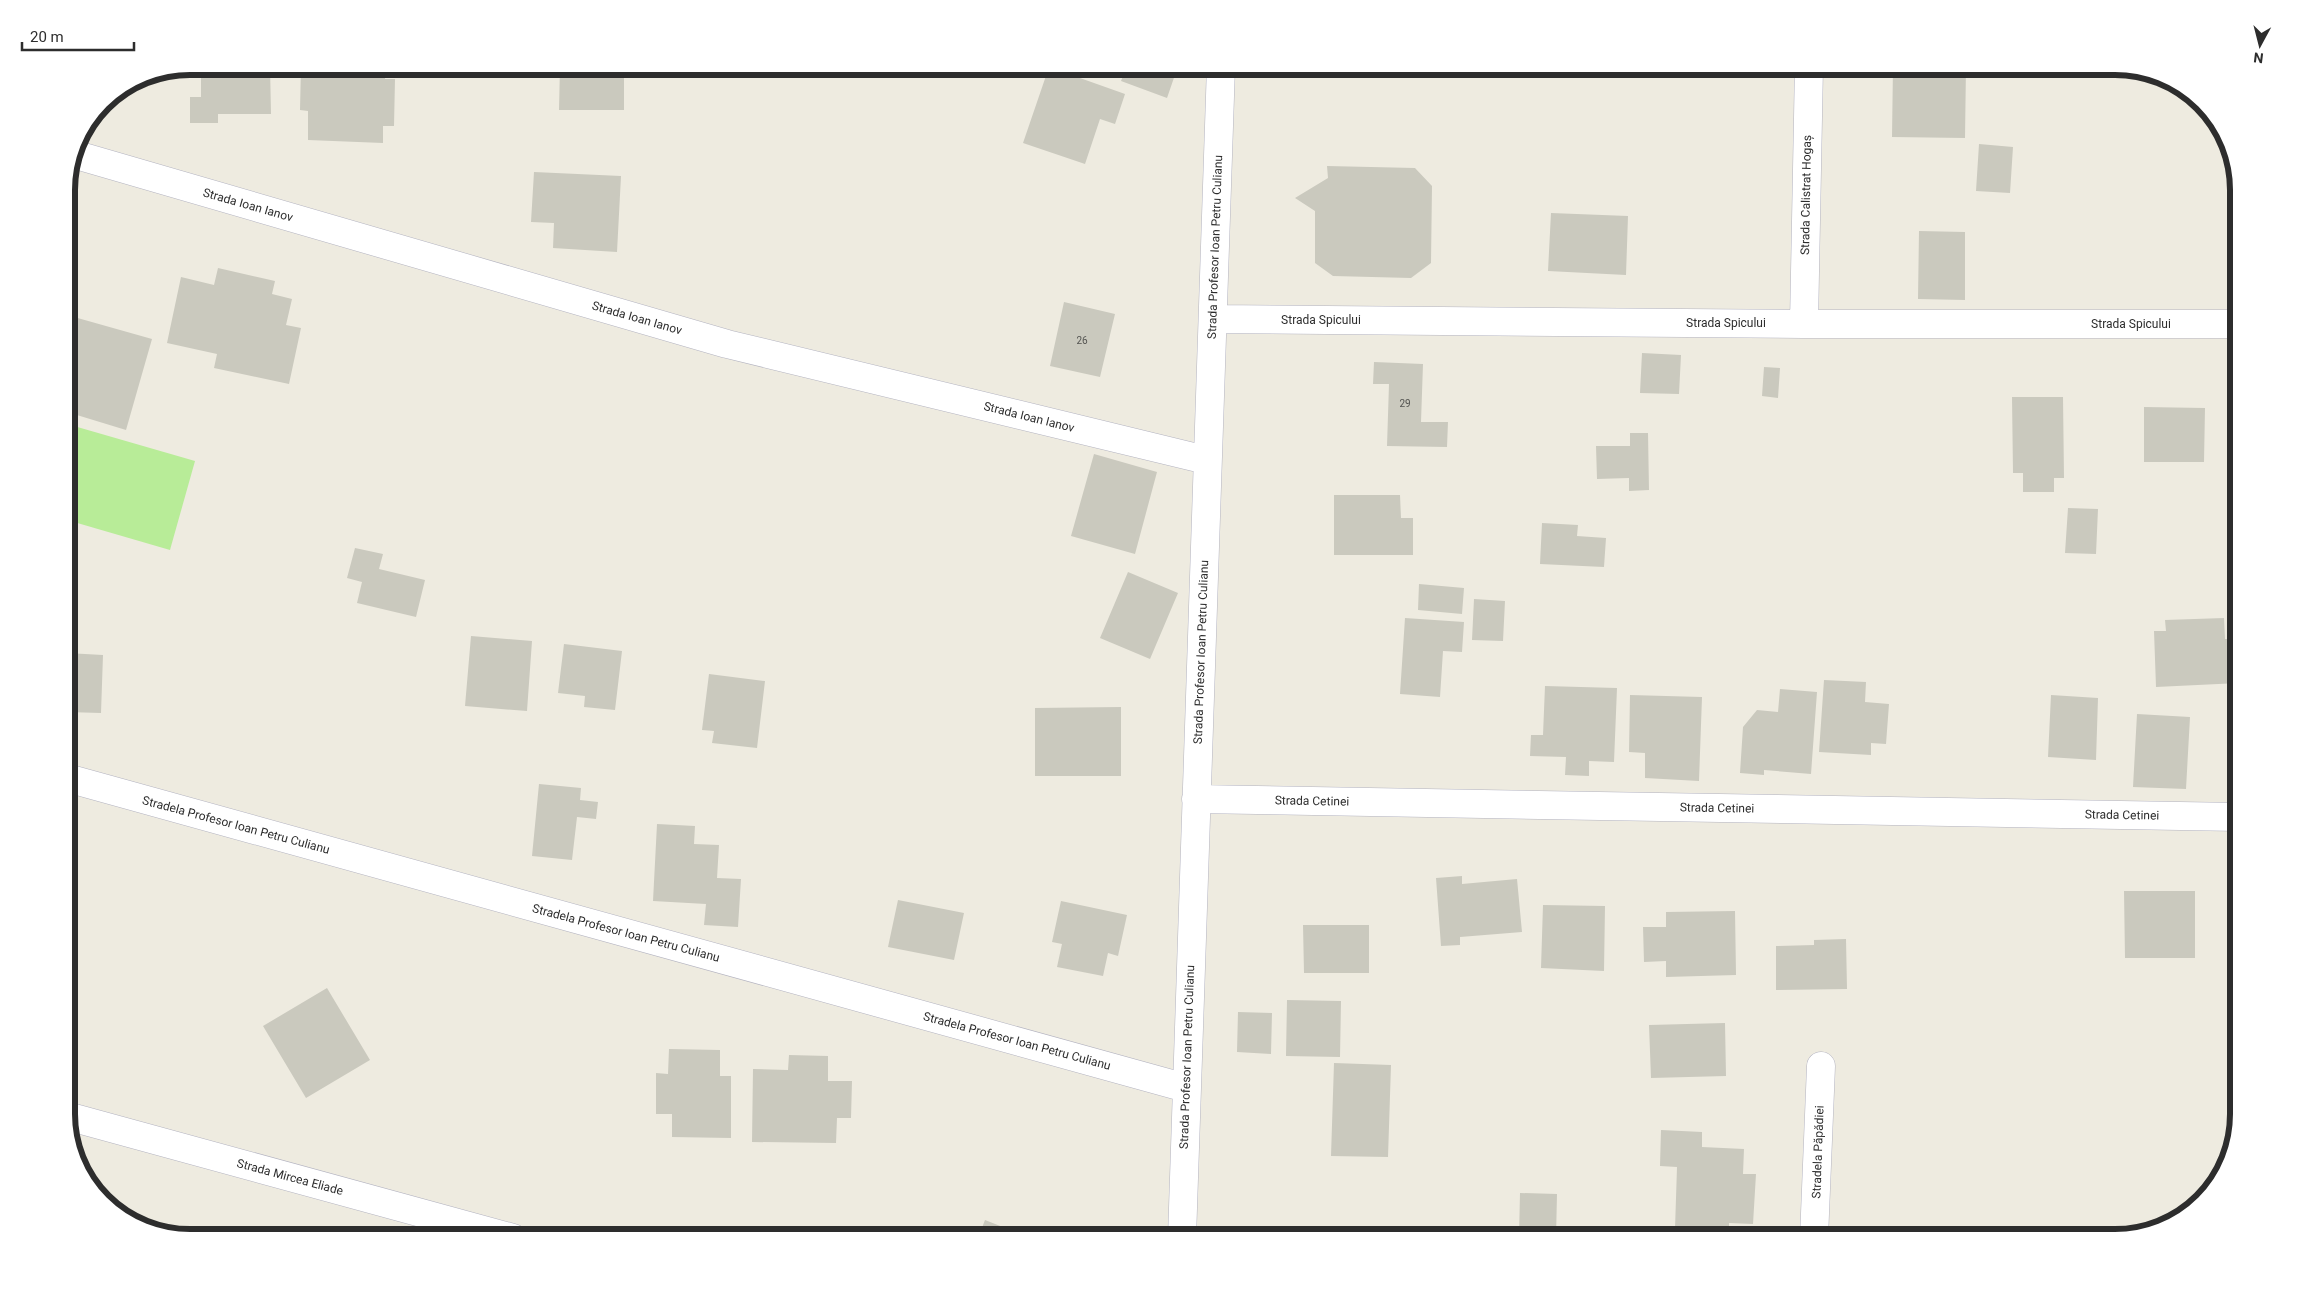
<svg xmlns="http://www.w3.org/2000/svg" width="2305" height="1304" font-family="Roboto,sans-serif">
<style>
.pitch{fill:#b8ec98}
.building{fill:#cac9be}
.lines{fill:none;stroke-linecap:round;stroke-linejoin:round}
.street-casing{stroke:#b3b3c0;stroke-width:29}
.street{stroke:#fff;stroke-width:28}
.labels{text-anchor:middle;stroke-width:5;stroke-linejoin:round;paint-order:stroke}
.number-label{font-size:10px;fill:#545451}
.street-label{font-size:12px;fill:#2d2d2d;stroke:#fff}
.rim{fill:none;stroke:#2d2d2d;stroke-width:6}
</style>
<rect width="100%" height="100%" fill="#eeebe0"/>
<path class="pitch" d="M67 424 195 461 170 550 67 520Z"/>
<path class="building" d="M201 66H270L271 114H218V123H190V97H201Z
M301 66H386L385 79H395L394 126H383V143L308 140V111L300 110Z
M560 66H624V110H559Z
M1127 66H1169L1177 69 1167 98 1121 81Z
M1286 66H1393L1392 75 1285 72Z
M1893 66H1966L1965 138 1892 137Z
M1049 67 1125 94 1115 124 1100 119 1085 164 1023 143Z
M1979 144 2013 147 2010 193 1976 191Z
M1327 166 1415 168 1432 186 1431 263 1411 278 1333 276 1315 263V211L1295 198 1328 178Z
M534 172 621 176 617 252 553 248 554 223 531 222Z
M1551 213 1628 216 1626 275 1548 271Z
M1919 231 1965 232V300L1918 299Z
M218 268 275 281 272 294 292 299 286 325 301 328 289 384 214 368 217 354 167 343 181 277 214 285Z
M1064 302 1115 314 1100 377 1050 366Z
M67 315 152 339 126 430 67 412Z
M1642 353 1681 355 1679 394 1640 393Z
M1374 362 1423 364 1421 422H1448L1447 447 1387 446 1389 384H1373Z
M1764 367 1780 368 1778 398 1762 396Z
M2012 397H2063L2064 478H2054V492H2023V473H2013Z
M2144 407 2205 408 2204 462H2144Z
M1630 433H1648L1649 490 1629 491V478L1597 479 1596 446H1630Z
M1094 454 1157 472 1135 554 1071 536Z
M1334 495H1400L1401 518H1413V555H1334Z
M2068 508 2098 509 2096 554 2065 553Z
M1542 523 1578 525 1577 536 1606 538 1604 567 1540 564Z
M355 548 383 554 379 569 425 580 416 617 357 603 362 582 347 578Z
M1128 572 1178 593 1150 659 1100 638Z
M1419 584 1464 588 1462 614 1418 610Z
M1474 599 1505 601 1503 641 1472 640Z
M1405 618 1464 622 1462 652 1443 651 1440 697 1400 694Z
M2224 618 2225 639H2239V683L2156 687 2154 631H2166L2165 620Z
M471 636 532 641 527 711 465 706Z
M564 644 622 651 615 710 584 707 585 696 558 693Z
M67 653 103 655 101 713 67 712Z
M709 674 765 681 757 748 712 743 714 731 702 730Z
M1824 680 1866 682 1865 702 1889 704 1886 744 1871 743V755L1819 752Z
M1545 686 1617 688 1614 762 1589 761V776L1565 775 1566 757 1530 756 1531 735H1543Z
M1780 689 1817 692 1811 774 1764 770V775L1740 773 1743 727 1757 710 1778 712Z
M1630 695 1702 697 1699 781 1645 778V753L1629 752Z
M2051 695 2098 698 2096 760 2048 757Z
M1121 707V776H1035V708Z
M2137 714 2190 717 2186 789 2133 787Z
M539 784 581 788 580 800 598 802 596 819 577 817 572 860 532 856Z
M657 824 695 826 694 844 719 845 717 878 741 879 738 927 704 925 706 904 653 901Z
M2228 869 2239 870V918H2227Z
M1462 876V884L1517 879 1522 932 1460 937V945L1441 946 1436 878Z
M2124 891H2195V958H2125Z
M898 900 964 913 954 960 888 947Z
M1061 901 1127 915 1118 956 1108 953 1103 976 1057 967 1062 944 1052 942Z
M1543 905 1605 906 1604 971 1541 968Z
M1735 911 1736 975 1666 977V961L1644 962 1643 927H1666V912Z
M1303 925H1369V973H1304Z
M1846 939 1847 989 1776 990V946L1814 945V940Z
M327 988 370 1060 306 1098 263 1026Z
M1287 1000 1341 1001 1340 1057 1286 1056Z
M1238 1012 1272 1013 1271 1054 1237 1052Z
M1725 1023 1726 1076 1651 1078 1649 1025Z
M669 1049 720 1050V1076H731V1138L672 1137V1114H656V1073L668 1074Z
M789 1055 828 1056V1081H852L851 1118H837L836 1143 752 1142 753 1069 788 1070Z
M1334 1063 1391 1065 1388 1157 1331 1156Z
M1661 1130 1702 1132V1147L1744 1149 1743 1174H1756L1753 1224 1729 1223V1231L1675 1229 1677 1167 1660 1166Z
M1520 1193 1557 1194 1556 1238H1519Z
M985 1220 1031 1238H978Z
M870 1228 925 1230 924 1238H869Z
M1373 1229 1412 1230V1238H1373Z"/>
<g class="lines">
<defs>
<path id="street" d="M73 154 727 344 1206 460
M1213 319 1804 324H2239
M1804 324 1809 66
M67 778 1186 1088
M1196 799 2239 817
M67 1116 513 1238
M1182 1238 1221 66
M1814 1238 1821 1066"/>
</defs>
<use href="#street" class="street-casing"/>
<use href="#street" class="street"/>
</g>
<g class="labels">
<g class="number-label">
<text x="1082" y="344">26</text>
<text x="1405" y="407">29</text>
</g>
<g class="street-label">
<text transform="translate(1806 195) rotate(-89)" y="4">Strada Calistrat Hogaș</text>
<text transform="translate(248 205) rotate(16)" y="4">Strada Ioan Ianov</text>
<text transform="translate(1215 247) rotate(-88)" y="4">Strada Profesor Ioan Petru Culianu</text>
<text transform="translate(637 318) rotate(16)" y="4">Strada Ioan Ianov</text>
<text x="1321" y="324">Strada Spicului</text>
<text x="1726" y="327">Strada Spicului</text>
<text x="2131" y="328">Strada Spicului</text>
<text transform="translate(1029 417) rotate(14)" y="4">Strada Ioan Ianov</text>
<text transform="translate(1201 652) rotate(-88)" y="4">Strada Profesor Ioan Petru Culianu</text>
<text transform="translate(1312 801) rotate(1)" y="4">Strada Cetinei</text>
<text transform="translate(1717 808) rotate(1)" y="4">Strada Cetinei</text>
<text transform="translate(2122 815) rotate(1)" y="4">Strada Cetinei</text>
<text transform="translate(236 825) rotate(15)" y="4">Stradela Profesor Ioan Petru Culianu</text>
<text transform="translate(626 933) rotate(15)" y="4">Stradela Profesor Ioan Petru Culianu</text>
<text transform="translate(1017 1041) rotate(15)" y="4">Stradela Profesor Ioan Petru Culianu</text>
<text transform="translate(1187 1057) rotate(-88)" y="4">Strada Profesor Ioan Petru Culianu</text>
<text transform="translate(1818 1152) rotate(-88)" y="4">Stradela Păpădiei</text>
<text transform="translate(290 1177) rotate(15)" y="4">Strada Mircea Eliade</text>
</g>
</g>
<path d="M0 0H2305V1304H0ZM190 75H2115A115 115 0 0 1 2230 190V1114A115 115 0 0 1 2115 1229H190A115 115 0 0 1 75 1114V190A115 115 0 0 1 190 75Z" fill="#fff" fill-rule="evenodd"/>
<path class="rim" d="M190 75H2115A115 115 0 0 1 2230 190V1114A115 115 0 0 1 2115 1229H190A115 115 0 0 1 75 1114V190A115 115 0 0 1 190 75Z"/>
<g transform="translate(2260 45) rotate(187)" stroke="#ffffff" stroke-width="4" paint-order="stroke">
<path d="M0-4L9 19L0 12L-9 19Z" fill="#2d2d2d"/>
<text y="-8" font-size="14" font-weight="bold" text-anchor="middle" fill="#2d2d2d">N</text>
</g>
<path d="M22 42v8h112v-8" fill="none" stroke="#2d2d2d" stroke-width="2.5"/>
<text x="30" y="42" font-size="15" fill="#2d2d2d" stroke="#ffffff" stroke-width="4" paint-order="stroke">20 m</text>
</svg>
